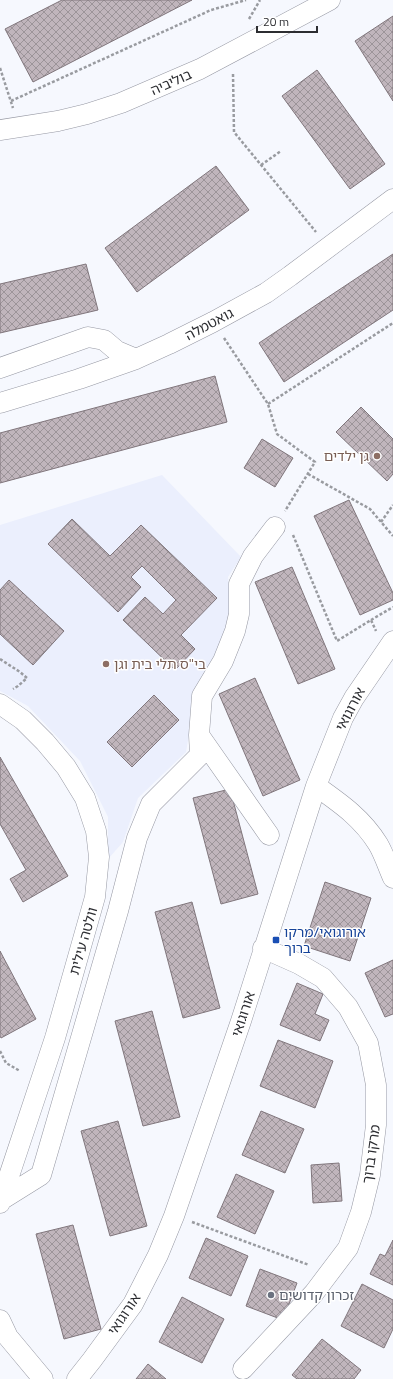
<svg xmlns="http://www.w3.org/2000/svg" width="393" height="1379" font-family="'Titillium Web','Noto Sans Hebrew',sans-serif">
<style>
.built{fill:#ebeffd}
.building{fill:url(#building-cross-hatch);stroke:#80767c}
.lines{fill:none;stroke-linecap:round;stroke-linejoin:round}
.minor-casing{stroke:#9698a3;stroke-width:21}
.path{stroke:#999ba0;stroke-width:2.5;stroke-dasharray:3 2;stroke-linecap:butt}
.minor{stroke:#fff;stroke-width:20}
.education-dot{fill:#8d6e63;stroke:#fff;stroke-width:1.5}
.transit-dot{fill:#1a4fb4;stroke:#fff;stroke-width:1.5}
.worship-dot{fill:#6b7280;stroke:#fff;stroke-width:1.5}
.labels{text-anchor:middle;stroke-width:3;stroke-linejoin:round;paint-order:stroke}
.street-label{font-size:14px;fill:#2c2d31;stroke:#fff}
.education-label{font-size:14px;fill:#785e54;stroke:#fff;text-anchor:end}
.transit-label{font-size:14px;fill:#164399;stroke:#fff;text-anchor:start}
.worship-label{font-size:14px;fill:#5b616d;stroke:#fff;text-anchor:start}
</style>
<defs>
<pattern id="building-cross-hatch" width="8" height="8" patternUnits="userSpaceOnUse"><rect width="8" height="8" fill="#c0b5bc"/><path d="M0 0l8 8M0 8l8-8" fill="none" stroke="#9c9499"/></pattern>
</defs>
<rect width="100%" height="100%" fill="#f6f8fe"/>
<path class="built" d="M162 475 241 557 228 577 231 608 225 638 195 699 186 752 138 798 123 842 108 859V817L80 761 28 706 0 691V525Z"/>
<path class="building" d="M62 0H192L33 82 5 29Z
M393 16V101L355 41Z
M317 70 385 164 350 189 282 96Z
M216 166 249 210 137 292 105 248Z
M393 254V310L284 382 259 343Z
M86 264 98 310 0 333V284Z
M215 376 227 422 0 483V433Z
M361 407 393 439V474L387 481 336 432Z
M262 439 293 458 275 487 244 468Z
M349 500 393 593V600L360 615 314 516Z
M72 519 110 556 141 525 217 598 181 635 195 649 175 670 123 620 145 597 163 614 176 600 142 566 131 577 141 587 118 612 48 544Z
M292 567 335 669 298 684 255 582Z
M9 580 64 631 33 665 0 634V590Z
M255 678 300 780 263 796 219 694Z
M154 695 179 720 132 767 107 742Z
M0 757 68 876 23 902 10 879 26 870 0 824Z
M230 789 258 894 221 904 193 798Z
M325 882 371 898 350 961 304 946Z
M192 902 220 1008 183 1018 155 912Z
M0 951 36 1019 1 1038 0 1036Z
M393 960V1014L385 1017 365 973Z
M297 983 323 994 315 1014 329 1020 320 1041 280 1025Z
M152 1011 180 1117 143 1126 115 1021Z
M278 1040 333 1061 315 1108 260 1086Z
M261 1111 304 1129 285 1173 242 1155Z
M118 1121 147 1226 110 1236 81 1131Z
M339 1163 342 1201 313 1203 311 1165Z
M236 1174 274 1191 255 1234 217 1217Z
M73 1225 101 1329 64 1339 36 1234Z
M206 1238 248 1256 231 1296 189 1278Z
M393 1240V1285L370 1274 380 1254 385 1256Z
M260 1269 297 1283 283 1320 246 1306Z
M362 1284 393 1300V1329L384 1348 341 1326Z
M182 1297 224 1319 202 1363 159 1342Z
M322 1339 361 1370 354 1379H297L292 1375Z
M148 1364 166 1379H136Z"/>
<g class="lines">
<defs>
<path id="minor" d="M0 130 58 121 87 114 121 103 200 69 330 0
M0 368 88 337 104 340 117 351 136 359
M0 403 79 379 136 359 169 344 213 322 266 293 290 276 393 199
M0 704 23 720 45 742 66 767 85 798 96 831 99 857 95 897 55 1038 0 1203
M199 735 269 835
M316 786C340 803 362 818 378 844 384 854 388 867 393 878
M1 1200 41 1175 118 911 137 838 151 804 200 755 199 735 202 696 223 661 235 631 239 614V584L253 556 275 527
M0 1320 8 1337 43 1379
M243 1369 314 1293 348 1248 361 1212 370 1175 376 1125V1085L368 1043 348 1007 323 978 299 964 263 948
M77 1379 92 1360 133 1304 158 1255 174 1216 241 1021 316 786 343 718 354 698 393 641"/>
</defs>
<use href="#minor" class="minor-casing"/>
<path class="path" d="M249 19 260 0
M0 68 13 108
M233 74 234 132 316 232
M11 101 211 10 246 0
M261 165 281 151
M224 338 268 404 277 434 315 462 285 511
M268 404 393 323
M308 474 370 509 393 536
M381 522 393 505
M293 535 337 641 371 620 376 631
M371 620 393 607
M0 659 20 672 27 678 18 686 13 689
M0 1051 6 1063 20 1071
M192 1222 309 1265"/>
<use href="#minor" class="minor"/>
</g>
<g class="education-dot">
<circle cx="377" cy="456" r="4"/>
<circle cx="106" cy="664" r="4"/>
</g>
<rect class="transit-dot" x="272" y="936" width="8" height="8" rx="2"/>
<circle class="worship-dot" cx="271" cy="1295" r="4"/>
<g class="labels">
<g class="street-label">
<text transform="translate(171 82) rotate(-24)" y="5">בוליביה</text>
<text transform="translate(209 324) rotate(-28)" y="5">גואטמלה</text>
<text transform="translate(350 709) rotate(-62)" y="5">אורוגואי</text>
<text transform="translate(83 941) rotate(-74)" y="5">וולטה עילית</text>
<text transform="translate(243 1014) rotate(-72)" y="5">אורוגואי</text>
<text transform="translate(371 1154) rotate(-82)" y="5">מרקו ברוך</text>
<text transform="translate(124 1314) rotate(-56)" y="5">אורוגואי</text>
</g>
<g class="education-label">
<text x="369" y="461">גן ילדים</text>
<text x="114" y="669" text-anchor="start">בי"ס תלי בית וגן</text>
</g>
<g class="transit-label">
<text x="284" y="937">אורוגואי/מרקו<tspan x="284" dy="16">ברוך</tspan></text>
</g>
<g class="worship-label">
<text x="279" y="1300">זכרון קדושים</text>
</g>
</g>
<path d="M257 26v6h60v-6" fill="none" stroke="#2c2d31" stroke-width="2"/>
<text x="263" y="26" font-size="12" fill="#2c2d31" stroke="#ffffff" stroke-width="3" paint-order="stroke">20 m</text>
</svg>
